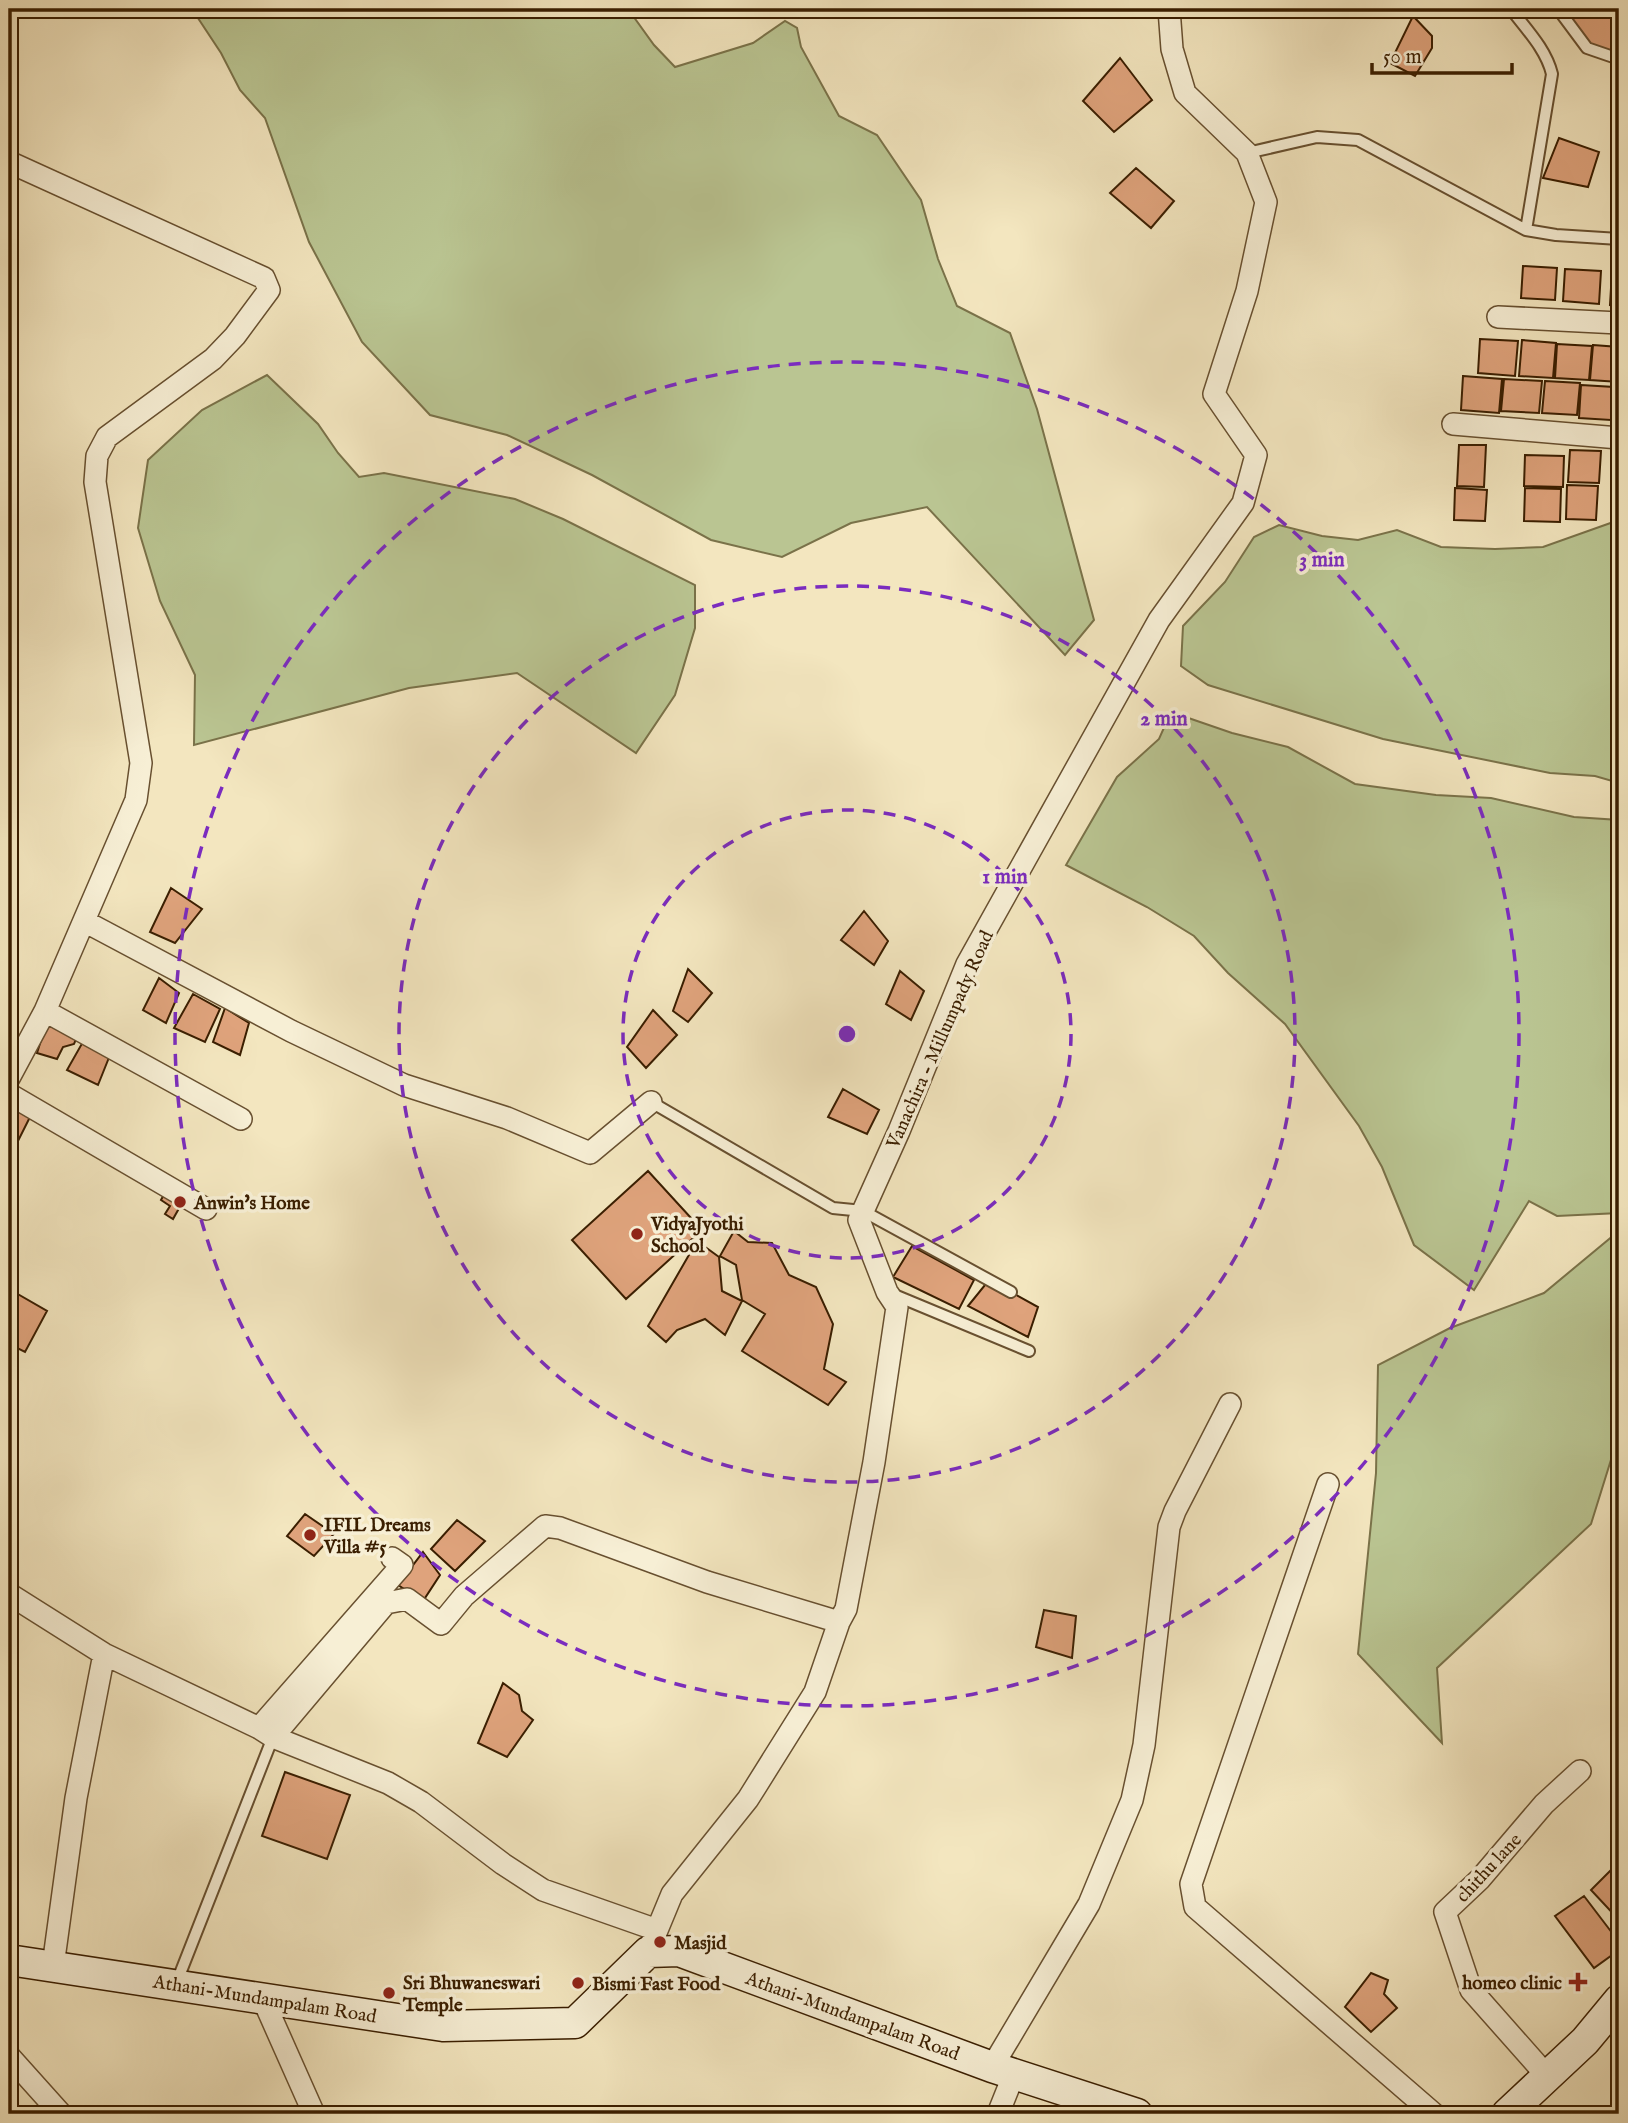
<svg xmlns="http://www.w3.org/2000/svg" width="1628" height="2123" font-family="'IM FELL English',serif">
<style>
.green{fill:#bac592;stroke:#7a7249;stroke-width:2}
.building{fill:#dfa37c;stroke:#3a1e00;stroke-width:2}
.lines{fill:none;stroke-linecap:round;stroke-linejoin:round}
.lane-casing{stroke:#685030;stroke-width:14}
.street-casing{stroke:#685030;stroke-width:24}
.secondary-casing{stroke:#3a1e00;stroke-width:33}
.lane{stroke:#f7efd5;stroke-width:10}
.street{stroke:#f7efd5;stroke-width:21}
.secondary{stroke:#f7efd5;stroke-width:30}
.ring{fill:none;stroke:#7b2cbf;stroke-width:3.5;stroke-dasharray:12 9}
.poi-dot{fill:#8f2418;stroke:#f7efd5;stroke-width:2.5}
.labels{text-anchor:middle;stroke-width:7;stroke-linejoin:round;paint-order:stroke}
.street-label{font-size:19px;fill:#3a1e00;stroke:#f7efd5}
.poi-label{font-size:19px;font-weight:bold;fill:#3a1e00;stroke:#f7efd5;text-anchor:start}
.centre{fill:#7b2cbf;stroke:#f7efd5;stroke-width:3.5}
.ring-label{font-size:21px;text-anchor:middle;font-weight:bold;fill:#7b2cbf;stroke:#f7efd5;stroke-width:7;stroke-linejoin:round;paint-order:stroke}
</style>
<rect width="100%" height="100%" fill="#f3e6bf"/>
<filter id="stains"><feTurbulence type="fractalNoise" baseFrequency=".00286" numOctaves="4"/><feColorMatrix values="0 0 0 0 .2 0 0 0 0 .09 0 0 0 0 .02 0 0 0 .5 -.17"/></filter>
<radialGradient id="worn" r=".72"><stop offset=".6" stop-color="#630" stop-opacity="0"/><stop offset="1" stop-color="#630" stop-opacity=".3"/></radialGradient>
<path class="green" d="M192 9H628L654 45 675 67 753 43 785 21 797 28 801 47 839 116 877 135 921 200 938 259 957 306 1010 333 1037 409 1094 620 1065 655 927 507 851 523 782 557 711 540 592 475 507 435 430 415 362 342 309 242 265 118 240 90 221 53Z
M267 375 318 424 338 453 359 477 384 473 515 499 563 519 695 585V628L675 695 636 753 517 673 409 688 194 745 195 675 160 601 138 528 148 460 202 410Z
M1619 520V783L1595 776 1550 773 1383 739 1208 685 1181 666 1183 626 1225 582 1254 537 1279 525 1322 536 1358 540 1397 530 1441 547 1495 549 1543 547Z
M1171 712 1232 733 1288 747 1355 784 1436 795 1491 798 1574 817 1619 820V1213L1557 1216 1529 1201 1474 1290 1414 1245 1382 1167 1359 1126 1285 1024 1228 973 1194 936 1147 907 1066 865 1117 777 1159 739Z
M1614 1235 1619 1242V1434L1591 1524 1437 1668 1442 1743 1358 1654 1376 1473 1378 1365 1450 1328 1544 1293Z"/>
<path class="building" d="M1565 9H1619V53L1587 48Z
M1413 16 1432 36V48L1415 76 1390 63Z
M1120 58 1152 100 1114 132 1083 101Z
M1559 138 1599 152 1588 187 1543 178Z
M1136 168 1174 201 1151 228 1110 193Z
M1523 266 1557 268 1555 300 1521 298Z
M1565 269 1601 271 1599 304 1563 301Z
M1612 271 1619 272V306L1610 305Z
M1480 339 1518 341 1515 376 1478 373Z
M1522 340 1556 343 1553 378 1519 376Z
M1557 344 1592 346 1589 380 1555 378Z
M1593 345 1619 347V382L1590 380Z
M1463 376 1502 379 1499 413 1461 410Z
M1504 379 1542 381 1539 413 1501 411Z
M1545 381 1580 383 1577 415 1542 413Z
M1581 385 1614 387 1611 420 1579 418Z
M1459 445H1486L1484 487 1457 486Z
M1570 450 1601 451 1599 483 1568 482Z
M1525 455 1564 456 1563 487 1524 486Z
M1567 485 1598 486 1596 520 1566 519Z
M1455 488 1487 490 1485 521 1454 520Z
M1525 488 1561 489 1560 522 1524 521Z
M171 888 202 909 175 943 150 932Z
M864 911 888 941 874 965 841 940Z
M688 969 712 993 688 1022 673 1011Z
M900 971 924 991 911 1020 886 1004Z
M159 978 179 993 166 1023 143 1010Z
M193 994 220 1009 205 1042 174 1028Z
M225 1008 249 1023 240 1055 213 1042Z
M653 1010 677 1035 646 1068 627 1047Z
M47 1021 77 1037 74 1044 63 1047 57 1059 37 1053Z
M84 1040 110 1055 98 1085 67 1070Z
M843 1089 879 1110 867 1134 828 1117Z
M9 1101 30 1117 17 1143 9 1142Z
M648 1171 702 1230 626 1299 572 1240Z
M171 1182 182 1203 173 1219 165 1214 170 1206 161 1200Z
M734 1231 748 1242 772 1243 789 1275 816 1287 833 1324 824 1369 846 1382 828 1405 742 1351 765 1314 742 1300 736 1265 720 1256Z
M697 1241 719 1257 722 1291 742 1301 725 1335 705 1319 677 1330 666 1342 648 1326Z
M912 1246 974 1280 959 1309 893 1277Z
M989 1280 1038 1307 1028 1337 968 1306Z
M9 1289 47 1311 25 1352 9 1344Z
M305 1514 334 1534 314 1556 287 1536Z
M457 1520 485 1541 455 1571 431 1549Z
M423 1552 440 1575 423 1601 398 1585Z
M1044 1610 1076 1616 1072 1658 1036 1647Z
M503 1683 519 1695 522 1711 533 1720 507 1757 478 1743Z
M285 1772 350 1795 327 1859 262 1836Z
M1611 1870 1619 1879V1920L1591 1890Z
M1584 1896 1619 1942V1950L1594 1968 1555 1916Z
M1371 1973 1388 1980 1384 1994 1397 2008 1371 2032 1345 2007Z"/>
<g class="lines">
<defs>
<path id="lane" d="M1511 9C1526 29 1546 49 1552 74L1526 230
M1558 9 1587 48 1619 59
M1247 153 1317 137 1358 140 1526 230 1556 235 1619 239
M651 1102 833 1208 863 1211 1011 1292
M892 1294 1029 1351
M176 1984 273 1737"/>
<path id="street" d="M9 162 264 278 269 290 235 336 213 359 107 437 97 456 95 482 141 763 136 800 45 1011 9 1078
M1498 317 1619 323
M1453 424 1619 438
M84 921 291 1031 404 1085 507 1118 590 1153 651 1102
M45 1011 241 1119
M9 1094 206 1209
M1328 1484 1191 1884 1195 1907 1434 2114
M9 1594 104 1654 259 1728 273 1737 388 1783 421 1802 503 1864 543 1890 657 1930
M259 1728 402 1565 392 1558
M273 1737 386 1603 407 1599 441 1624 464 1596 545 1526 560 1528 707 1582 839 1622
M648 1952 672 1894 748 1799 815 1692 839 1622 846 1609 874 1462 897 1307 887 1292 859 1220 899 1131 967 964 1159 620 1243 503 1256 455 1214 394 1247 291 1266 202 1247 153 1185 93 1172 49 1169 9
M53 1966 76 1798 104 1654
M262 1997 314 2114
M9 2056 61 2114
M992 2067 1089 1904 1132 1800 1144 1745 1169 1527 1175 1511 1230 1404
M1547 2076 1471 1990 1445 1912 1480 1879 1544 1804 1580 1771
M998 2114 1014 2074"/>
<path id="secondary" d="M9 1960 443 2026 575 2023 648 1952 679 1951 992 2067 1137 2114
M1507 2114 1585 2041 1619 2000"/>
</defs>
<use href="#lane" class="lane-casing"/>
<use href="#street" class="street-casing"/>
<use href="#secondary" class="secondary-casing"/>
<use href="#lane" class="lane"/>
<use href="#street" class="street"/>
<use href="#secondary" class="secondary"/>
</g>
<g class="ring">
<circle cx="847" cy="1034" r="224"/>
<circle cx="847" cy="1034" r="448"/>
<circle cx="847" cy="1034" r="672"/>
</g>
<g class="poi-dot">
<circle cx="180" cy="1202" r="7"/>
<circle cx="637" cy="1234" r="7"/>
<circle cx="310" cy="1535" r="7"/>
<circle cx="660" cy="1942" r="7"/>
<path d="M1574.5 1971.5h7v7h7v7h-7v7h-7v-7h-7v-7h7z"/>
<circle cx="578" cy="1983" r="7"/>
<circle cx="389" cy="1993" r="7"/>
</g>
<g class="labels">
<g class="street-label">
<text transform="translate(939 1039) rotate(-66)" y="7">Vanachira - Millumpady Road</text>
<text transform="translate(1488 1867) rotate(-47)" y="7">chithu lane</text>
<text transform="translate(265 1998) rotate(9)" y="7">Athani-Mundampalam Road</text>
<text transform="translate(853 2015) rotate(20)" y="7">Athani-Mundampalam Road</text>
</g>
<g class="poi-label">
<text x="194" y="1209">Anwin's Home</text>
<text x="651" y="1230">VidyaJyothi<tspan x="651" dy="22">School</tspan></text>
<text x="324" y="1531">IFIL Dreams<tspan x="324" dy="22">Villa #5</tspan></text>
<text x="674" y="1949">Masjid</text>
<text x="403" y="1989">Sri Bhuwaneswari<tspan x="403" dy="22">Temple</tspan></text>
<text x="1562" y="1989" text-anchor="end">homeo clinic</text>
<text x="592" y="1990">Bismi Fast Food</text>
</g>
</g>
<circle cx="847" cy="1034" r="10" class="centre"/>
<g class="ring-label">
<text x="1322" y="566">3 min</text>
<text x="1164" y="725">2 min</text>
<text x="1005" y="883">1 min</text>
</g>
<rect width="1628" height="2123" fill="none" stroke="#f3e6bf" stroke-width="35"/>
<rect x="10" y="10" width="1607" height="2102" fill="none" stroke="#3a1e00" stroke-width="3.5"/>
<rect x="18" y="18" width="1593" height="2088" fill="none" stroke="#3a1e00" stroke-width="2"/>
<path d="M1372 63v10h140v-10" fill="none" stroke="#3a1e00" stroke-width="3.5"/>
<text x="1383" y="63" font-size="21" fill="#3a1e00" stroke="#f7efd5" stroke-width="5" paint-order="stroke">50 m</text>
<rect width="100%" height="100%" filter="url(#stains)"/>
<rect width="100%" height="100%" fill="url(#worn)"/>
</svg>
